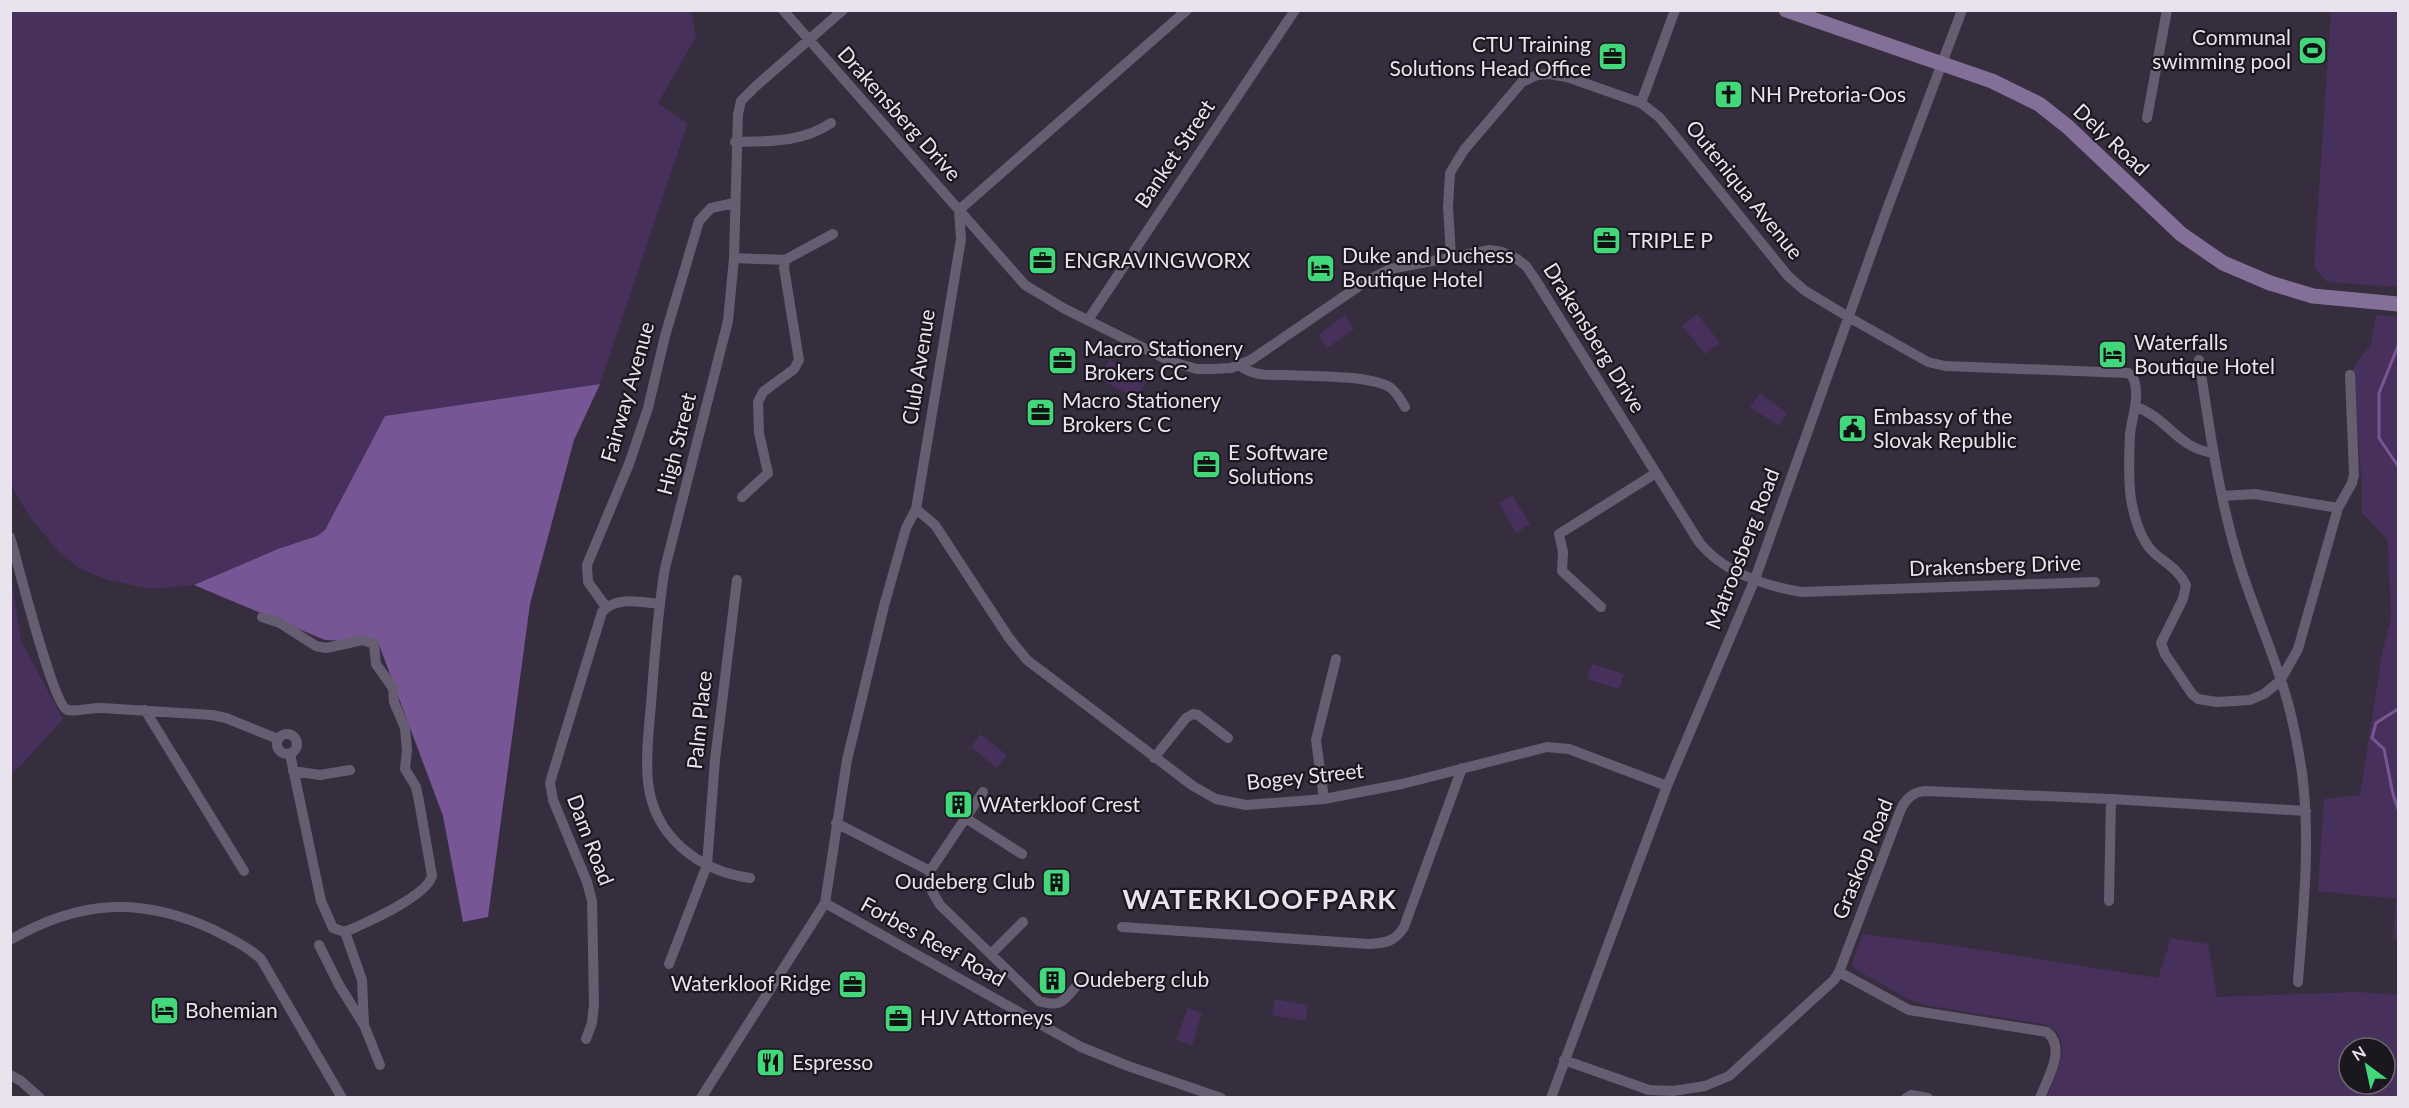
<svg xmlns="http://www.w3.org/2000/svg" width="2409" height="1108" font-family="Lato,sans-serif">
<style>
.green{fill:#47315c;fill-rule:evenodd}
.water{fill:#775695}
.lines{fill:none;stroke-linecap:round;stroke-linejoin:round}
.stream{stroke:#775695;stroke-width:3}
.street{stroke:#665d70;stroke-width:10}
.secondary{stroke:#846f98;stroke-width:15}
.labels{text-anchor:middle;stroke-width:4.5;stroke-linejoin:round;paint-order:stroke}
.poi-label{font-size:21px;fill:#e8e3ed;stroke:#1b171f;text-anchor:start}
.street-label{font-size:21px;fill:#e8e3ed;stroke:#1b171f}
.district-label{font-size:27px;font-weight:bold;letter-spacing:1.5px;fill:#e8e3ed;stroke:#1b171f}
</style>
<rect width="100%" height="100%" fill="#362d3e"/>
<path class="green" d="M10 11H691L696 37 658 103 687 123V125L600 384 385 416 325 530 317 536 278 549 194 585 151 589 108 580 79 568 58 551 29 516 11 485Z
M2331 11H2398V287L2327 282 2314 267Z
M1697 314 1720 343 1705 354 1682 326Z
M1345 315 1354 329 1327 348 1318 335Z
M2376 315 2398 317V939H2393L2396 899 2318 891 2324 799 2360 795 2383 648 2391 619 2388 540 2362 513V487L2353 368 2371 344Z
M1110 360 1147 380 1137 399 1099 379Z
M1760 393 1787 413 1779 426 1750 407Z
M1512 495 1530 524 1516 533 1499 503Z
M11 574 21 641 63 719 11 776Z
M1592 664 1624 674 1619 689 1587 679Z
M980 734 1007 755 997 768 971 747Z
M1863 934 1956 946 2158 978 2171 938 2208 944 2217 997 2358 992 2398 995V1097H2047C2055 1075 2076 1040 2047 1025L1930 1006 1908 999 1855 969 1852 963ZM2349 1048H2385V1084H2349Z
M1275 999 1308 1005 1305 1021 1272 1015Z
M1187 1008 1202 1013 1192 1045 1177 1040Z"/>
<path class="water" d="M600 384 574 440 530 604 488 917 463 922 443 816 378 642 325 640 194 585 278 549 317 536 325 530 385 416Z"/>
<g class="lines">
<path class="stream" d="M2398 346 2379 393V438L2398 466
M2398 709 2376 723 2372 738 2384 749 2393 794 2398 809"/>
<path class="street" d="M783 10 1025 285 1065 309 1172 362 1197 369H1211L1231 368 1251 360 1365 282 1390 269 1490 250 1502 252 1517 259 1526 266 1535 279 1699 542C1723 572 1765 586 1802 592L2095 582
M1641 103 1675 10
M2147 118 2167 10
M735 142C770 141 801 143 831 123
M959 210 1187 10
M1451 256 1448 207 1450 173 1464 150 1522 82 1537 75 1549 74 1567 77 1641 103 1659 117 1670 130 1788 276 1804 290 1850 318 1928 362 1945 366 2128 373C2131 375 2133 376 2134 380 2140 397 2132 417 2130 434 2129 455 2128 478 2131 499 2134 517 2141 540 2154 553 2167 564 2178 569 2186 585L2183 599 2161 643 2165 654 2192 694 2198 699 2217 702 2250 700 2264 694 2280 681 2298 649 2338 508 2352 483 2354 475 2350 375
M734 258 785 260
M1088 320 1295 10
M2199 360C2209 426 2218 492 2237 556 2252 608 2277 658 2290 711 2295 731 2299 753 2302 773 2311 842 2303 912 2298 982
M1239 365C1252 376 1268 375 1284 375 1308 376 1371 375 1391 388 1397 393 1401 400 1405 407
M2136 407C2167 417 2177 448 2213 453
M2222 496 2255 494 2338 508
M742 497 768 473 759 433 758 402 763 392 794 369 799 360 784 268 785 260 833 234
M916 509 935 525 1009 638 1027 660 1193 786 1216 799 1246 805 1324 799 1402 784 1547 747 1569 749 1667 786
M10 537C18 563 51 698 66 709 72 713 93 707 102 708L212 715 226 718 278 739
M606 607 588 582 587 565 629 464 648 408 665 336 699 221 711 208 734 203
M1601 607 1562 571 1563 552 1559 534 1656 473
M262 617 280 623 316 646 326 648 363 640 374 644 376 664 393 688 394 702 405 728 407 750 405 769 416 787 419 801 432 876C426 897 365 923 345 932L333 928 321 901 290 754
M145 710 244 871
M277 744a10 10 0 1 1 20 0a10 10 0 1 1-20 0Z
M1154 758 1186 718 1193 714 1198 715 1228 738
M293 771 320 775 350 770
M983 792 930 871 932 891 940 905 1039 1001C1061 1008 1064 1001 1077 985
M1324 799 1316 740 1336 659
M967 819 1022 854
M836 823 930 871
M750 878C699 871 654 837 648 782 645 752 650 721 652 691 655 650 658 609 665 568L728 321 734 258 738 114 741 101 756 86 843 10
M2109 901 2111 799
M825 903 1081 1047 1128 1066 1221 1098
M1122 927 1369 944C1385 943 1395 942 1404 927L1462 768
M345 932 362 980 364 1025 380 1065
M10 940C79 900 141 896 214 930 231 939 247 946 261 959L342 1098
M319 945 339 985 364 1025
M991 954 1023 922
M669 964 707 865 715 760 737 580
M1839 972 1909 1010 2047 1032C2067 1048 2047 1079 2040 1098
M586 1039 592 1023 594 1004 592 901 587 882 553 800 550 783 552 776 602 612C615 596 641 602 659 604
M1564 1060 1649 1090 1673 1091 1705 1086 1729 1076 1834 980 1839 972 1901 809C1906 798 1913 792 1925 791L2111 799 2306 811
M10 1075 21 1081 40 1098
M701 1098 825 903 847 760 884 606 906 528 916 509 961 239 959 210
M1551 1098 1667 786 1755 579 1886 212 1962 10
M1906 1098 1911 1095 1928 1098"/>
<path class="secondary" d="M1786 10 1992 81 2039 104 2068 127 2181 234 2223 263 2270 283 2313 296 2398 304"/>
</g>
<defs>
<symbol id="stadium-square" viewBox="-11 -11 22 22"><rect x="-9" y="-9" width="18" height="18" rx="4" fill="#43d77b" stroke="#1b171f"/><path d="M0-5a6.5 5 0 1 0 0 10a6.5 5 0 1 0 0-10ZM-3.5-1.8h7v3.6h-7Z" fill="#111"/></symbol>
<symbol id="office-square" viewBox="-11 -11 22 22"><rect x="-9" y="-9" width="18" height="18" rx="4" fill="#43d77b" stroke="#1b171f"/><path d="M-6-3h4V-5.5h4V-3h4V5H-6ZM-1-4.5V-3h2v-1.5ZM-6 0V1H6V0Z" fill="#111"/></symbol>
<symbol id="church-square" viewBox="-11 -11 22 22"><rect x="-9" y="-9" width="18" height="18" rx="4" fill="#43d77b" stroke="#1b171f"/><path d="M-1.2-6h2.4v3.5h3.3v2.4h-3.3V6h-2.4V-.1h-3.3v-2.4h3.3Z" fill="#111"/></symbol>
<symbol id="hotel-square" viewBox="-11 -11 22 22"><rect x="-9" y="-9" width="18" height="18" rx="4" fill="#43d77b" stroke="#1b171f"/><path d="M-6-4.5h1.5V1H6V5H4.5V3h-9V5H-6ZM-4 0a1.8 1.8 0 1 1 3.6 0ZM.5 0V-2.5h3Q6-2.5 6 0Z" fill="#111"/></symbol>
<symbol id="civic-square" viewBox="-11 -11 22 22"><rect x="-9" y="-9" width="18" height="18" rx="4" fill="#43d77b" stroke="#1b171f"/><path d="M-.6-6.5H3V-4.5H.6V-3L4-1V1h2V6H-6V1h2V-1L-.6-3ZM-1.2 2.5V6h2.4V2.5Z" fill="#111"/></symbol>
<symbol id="building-square" viewBox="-11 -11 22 22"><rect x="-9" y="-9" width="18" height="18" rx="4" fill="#43d77b" stroke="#1b171f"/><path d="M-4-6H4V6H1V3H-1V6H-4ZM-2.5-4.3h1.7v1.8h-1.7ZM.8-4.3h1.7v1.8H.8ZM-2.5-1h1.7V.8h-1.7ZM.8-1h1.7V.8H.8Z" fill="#111"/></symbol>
<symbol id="restaurant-square" viewBox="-11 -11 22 22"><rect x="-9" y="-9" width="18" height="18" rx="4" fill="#43d77b" stroke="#1b171f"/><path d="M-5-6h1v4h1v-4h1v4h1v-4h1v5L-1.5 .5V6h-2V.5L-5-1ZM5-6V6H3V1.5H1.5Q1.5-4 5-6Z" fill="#111"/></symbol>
</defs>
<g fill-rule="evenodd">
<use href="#stadium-square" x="2296" y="34" width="33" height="33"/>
<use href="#office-square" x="1596" y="40" width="33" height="33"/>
<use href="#church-square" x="1712" y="78" width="33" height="33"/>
<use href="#office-square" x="1590" y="224" width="33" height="33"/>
<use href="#office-square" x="1026" y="244" width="33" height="33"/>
<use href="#hotel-square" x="1304" y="252" width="33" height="33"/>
<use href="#hotel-square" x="2096" y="338" width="33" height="33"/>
<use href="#office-square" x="1046" y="344" width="33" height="33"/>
<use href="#office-square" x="1024" y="396" width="33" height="33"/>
<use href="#civic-square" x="1836" y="412" width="33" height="33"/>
<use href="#office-square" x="1190" y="448" width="33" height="33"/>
<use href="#building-square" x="942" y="788" width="33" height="33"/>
<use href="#building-square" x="1040" y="866" width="33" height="33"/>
<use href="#building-square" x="1036" y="964" width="33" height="33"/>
<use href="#office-square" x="836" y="968" width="33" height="33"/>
<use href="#hotel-square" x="148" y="994" width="33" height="33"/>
<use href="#office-square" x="882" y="1002" width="33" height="33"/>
<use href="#restaurant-square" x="754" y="1046" width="33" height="33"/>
</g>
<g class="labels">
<g class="poi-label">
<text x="2291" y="45" text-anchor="end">Communal<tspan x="2291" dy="24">swimming pool</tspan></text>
<text x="1591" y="52" text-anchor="end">CTU Training<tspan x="1591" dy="24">Solutions Head Office</tspan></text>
<text x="1750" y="102">NH Pretoria-Oos</text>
<text x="1628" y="248">TRIPLE P</text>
<text x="1342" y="263">Duke and Duchess<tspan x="1342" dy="24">Boutique Hotel</tspan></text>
<text x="1064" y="268">ENGRAVINGWORX</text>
<text x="2134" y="350">Waterfalls<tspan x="2134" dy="24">Boutique Hotel</tspan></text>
<text x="1084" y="356">Macro Stationery<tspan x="1084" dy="24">Brokers CC</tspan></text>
<text x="1062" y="408">Macro Stationery<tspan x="1062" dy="24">Brokers C C</tspan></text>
<text x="1873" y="424">Embassy of the<tspan x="1873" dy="24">Slovak Republic</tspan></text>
<text x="1228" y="460">E Software<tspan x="1228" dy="24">Solutions</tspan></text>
<text x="979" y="812">WAterkloof Crest</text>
<text x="1035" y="889" text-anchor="end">Oudeberg Club</text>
<text x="1073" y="987">Oudeberg club</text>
<text x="831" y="991" text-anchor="end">Waterkloof Ridge</text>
<text x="185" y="1018">Bohemian</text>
<text x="920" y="1025">HJV Attorneys</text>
<text x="792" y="1070">Espresso</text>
</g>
<g class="street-label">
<text transform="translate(899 114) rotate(48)" y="7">Drakensberg Drive</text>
<text transform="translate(2111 140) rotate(43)" y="7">Dely Road</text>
<text transform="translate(1175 154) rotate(-56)" y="7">Banket Street</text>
<text transform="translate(1744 190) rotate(51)" y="7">Outeniqua Avenue</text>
<text transform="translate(1594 338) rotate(58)" y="7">Drakensberg Drive</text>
<text transform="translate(919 367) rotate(-81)" y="7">Club Avenue</text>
<text transform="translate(628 392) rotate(-74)" y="7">Fairway Avenue</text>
<text transform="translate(677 444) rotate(-76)" y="7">High Street</text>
<text transform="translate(1743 549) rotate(-69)" y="7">Matroosberg Road</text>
<text transform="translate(1995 566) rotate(-2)" y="7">Drakensberg Drive</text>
<text transform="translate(700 720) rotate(-84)" y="7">Palm Place</text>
<text transform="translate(1305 777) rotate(-6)" y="7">Bogey Street</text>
<text transform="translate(590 840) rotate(69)" y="7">Dam Road</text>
<text transform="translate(1863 859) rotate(-68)" y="7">Graskop Road</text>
<text transform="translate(933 942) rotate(29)" y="7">Forbes Reef Road</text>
</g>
<g class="district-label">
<text x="1260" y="909">WATERKLOOFPARK</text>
</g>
</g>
<rect width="2409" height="1108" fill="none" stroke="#e8e3ed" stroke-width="24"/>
<g transform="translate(2367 1066) rotate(327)"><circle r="28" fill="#1b171f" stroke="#6d6971" stroke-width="1.5"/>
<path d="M0-4.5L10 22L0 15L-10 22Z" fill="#43d77b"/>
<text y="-9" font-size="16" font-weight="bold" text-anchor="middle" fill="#e8e3ed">N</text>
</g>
</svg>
